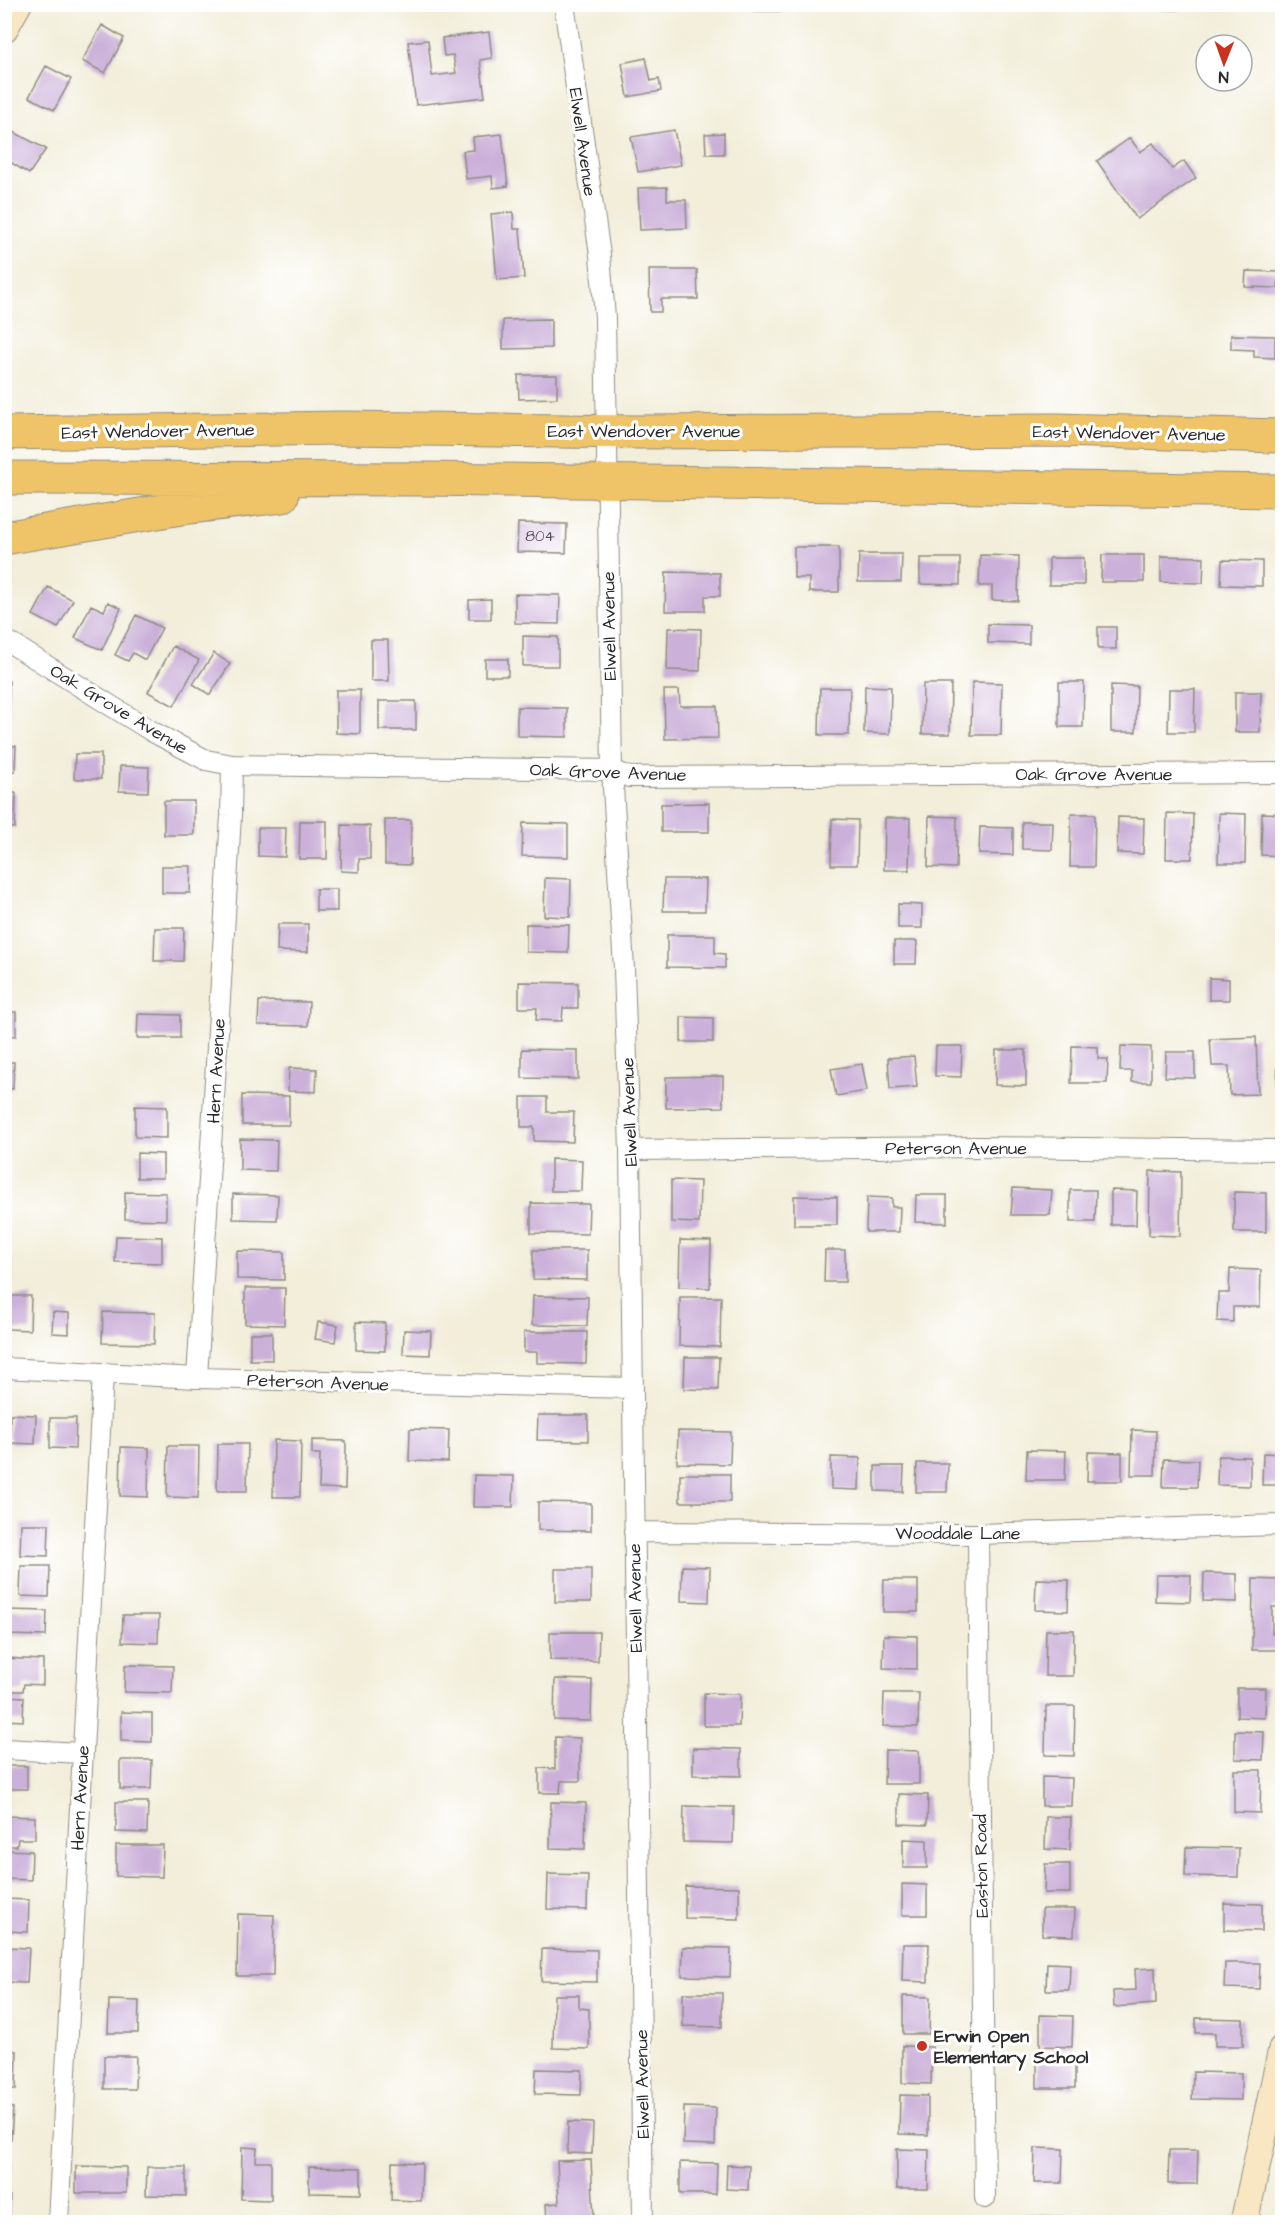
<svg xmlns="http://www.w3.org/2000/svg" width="1287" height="2227" font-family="'Architects Daughter',sans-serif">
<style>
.park{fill:#a7cc75;stroke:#697c50;stroke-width:1.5}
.building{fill:#cbb0d9}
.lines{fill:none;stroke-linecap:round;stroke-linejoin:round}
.street-casing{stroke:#8e8c82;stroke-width:22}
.secondary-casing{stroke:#8e8c82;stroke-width:29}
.highway-casing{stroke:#8e8c82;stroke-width:35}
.street{stroke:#fff;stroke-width:20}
.secondary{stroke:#f9e7c3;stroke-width:27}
.highway{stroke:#efc469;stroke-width:33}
.poi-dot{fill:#c8321e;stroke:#fff;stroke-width:2}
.labels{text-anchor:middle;stroke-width:6;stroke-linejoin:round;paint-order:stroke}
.number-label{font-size:15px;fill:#534c56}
.street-label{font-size:18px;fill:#2b2b2b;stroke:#fff}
.poi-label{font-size:18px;font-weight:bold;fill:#2b2b2b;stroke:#fff;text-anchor:start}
</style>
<rect width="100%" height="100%" fill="#fff"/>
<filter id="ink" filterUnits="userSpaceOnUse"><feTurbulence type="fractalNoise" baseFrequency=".0167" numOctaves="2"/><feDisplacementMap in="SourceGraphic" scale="12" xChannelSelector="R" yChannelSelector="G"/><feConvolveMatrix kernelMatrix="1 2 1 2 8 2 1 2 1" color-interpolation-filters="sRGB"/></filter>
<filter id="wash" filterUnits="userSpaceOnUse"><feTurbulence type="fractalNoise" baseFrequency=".008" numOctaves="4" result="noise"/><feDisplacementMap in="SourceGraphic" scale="24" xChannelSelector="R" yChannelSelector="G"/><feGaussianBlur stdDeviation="1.35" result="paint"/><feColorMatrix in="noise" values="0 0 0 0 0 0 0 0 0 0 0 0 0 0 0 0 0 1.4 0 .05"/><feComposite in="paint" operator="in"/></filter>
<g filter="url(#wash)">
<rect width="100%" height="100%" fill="#f2eeda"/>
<path class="park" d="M1023 2214 1177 2222H1022Z"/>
<g id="blocks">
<path class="building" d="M753 4H784V11H753Z
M1144 4H1178V10L1144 9Z
M102 25 124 38 105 73 82 61Z
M489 32 492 58 480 60 485 97 416 105 408 42 428 40 432 76 456 73 453 55 444 56 442 38Z
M646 58 651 81 659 79 661 91 628 97 622 63Z
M46 66 71 79 54 110 29 97Z
M4 127 46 149 29 174 4 158Z
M674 130 681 165 638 172 631 137Z
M724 133V154H706L705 134Z
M502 134 508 186 493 188 492 176 466 179 463 151 474 150 473 137Z
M1130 138 1140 152 1153 143 1172 169 1184 161 1196 178 1137 219 1097 161Z
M667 187V200H686L687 228 640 230 638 188Z
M513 212 514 229H520L524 278 497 280 491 214Z
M649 270H697L698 299H661V312H650Z
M1246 271 1279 272 1278 288 1245 287Z
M551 319V348L503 349V320Z
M1231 335 1275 336V358L1254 357V350L1231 349Z
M518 375H557V398L519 399Z
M518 523 567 524 566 553 517 552Z
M794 547H839V592H809V578H794Z
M859 554H902L901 582H858Z
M980 555 1019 556 1018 601 992 600V586H979Z
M1102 555H1144V582H1101Z
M1161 556 1204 557 1203 583 1161 582Z
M920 558H960V585L920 584Z
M1049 558H1084V585H1049Z
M1222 560 1262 561V586L1221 585Z
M666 572 720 573V596H705V611H665Z
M48 587 73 600 58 628 33 615Z
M515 594 560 595 559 624 515 623Z
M491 599V619H469V600Z
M108 602 121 608 102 650 75 638 91 605 104 611Z
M136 615 162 628 145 660 133 653 128 661 115 655Z
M988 624 1029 625V644L988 643Z
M1098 627H1116V649H1098Z
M668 628 701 629 700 671 667 670Z
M523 636 558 637V666H523Z
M371 640H388L389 681H371Z
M173 646 199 660 174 706 148 692Z
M214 653 230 664 210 695 193 684Z
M485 659H508V676H485Z
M4 681H9L8 717H4Z
M972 682 1002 683 1001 735H971Z
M1059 682H1084L1083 727H1059Z
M923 684H951L950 734H922Z
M1111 685 1137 686 1136 732H1111Z
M865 686 891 687 890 734 864 733Z
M820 688H850L849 735H819Z
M1169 689H1195L1194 732H1168Z
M336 690H360V734L336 733Z
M664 690H679L680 706H717L718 738 665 739Z
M1235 692H1261L1260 732H1235Z
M379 701H416V730H379Z
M517 707 567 708V737L517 736Z
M4 745 16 746 15 771H4Z
M75 754H101V779H74Z
M120 766 149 767 148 792 119 791Z
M4 793H16L15 828 4 827Z
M164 801H194V835H164Z
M709 803V832H661V804Z
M1167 813 1193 814 1192 859H1166Z
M1219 813 1246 814 1245 863H1218Z
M1262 813 1282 814V856L1261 855Z
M1071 814H1095L1094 867H1070Z
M929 816 957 817 956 868 928 867Z
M1118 817 1144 818 1143 854 1117 853Z
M885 818H910L909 870H884Z
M832 819 858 820 857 865H831Z
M385 820H411L410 865 385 864Z
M300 821H327V859H299Z
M1022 822H1053L1052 850 1022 849Z
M523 823 568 824V857L522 856Z
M342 825 370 826V859H359V872L341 871Z
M980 827 1013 828V855L979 854Z
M258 828H286L285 857 258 856Z
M162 866H191L190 893H162Z
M545 878 571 879 570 917 544 916Z
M664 879H706L705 911H663Z
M316 889H337V911H316Z
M898 904 922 905V928H898Z
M278 924H308V952L277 951Z
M526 924 569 925 568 953 526 952Z
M155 928H184L183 961H154Z
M667 935H715V953L725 954V968L667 967Z
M894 941H917L916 964H894Z
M1209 978 1229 979V1000H1209Z
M519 982 578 983V1008H563L562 1021 536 1020 537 1008H519Z
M259 1001 309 1002 308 1026 258 1025Z
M4 1012H16V1036L4 1035Z
M138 1014 180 1015V1038H137Z
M681 1017 713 1018V1042H681Z
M1256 1037 1258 1094 1230 1095 1229 1066H1212L1210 1039Z
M936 1046H962L961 1077 935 1076Z
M1072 1046 1098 1047V1059H1108L1107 1083H1071Z
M1121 1046 1151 1047V1082H1132V1071H1120Z
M522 1049 578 1050V1079L522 1078Z
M1278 1049H1282V1092H1277Z
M996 1050H1026V1086L995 1085Z
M1166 1052H1195V1078L1165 1077Z
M914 1056 917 1087 890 1089 888 1058Z
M4 1062H14L13 1089 4 1088Z
M862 1064 867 1091 836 1096 831 1069Z
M289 1068 317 1069 316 1092 288 1091Z
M723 1076V1107L666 1108V1077Z
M242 1095 289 1096V1125H242Z
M521 1097H547V1112H574L573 1142 534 1141V1127H521Z
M135 1106 167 1107V1138L135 1137Z
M240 1139 277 1140 276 1171 240 1170Z
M137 1153 163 1154V1178H137Z
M551 1159 582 1160 581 1191H551Z
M1150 1171 1181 1172 1180 1236 1149 1235Z
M671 1180 700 1181 699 1223 671 1222Z
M1013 1188 1052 1190 1050 1215H1011Z
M1070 1190H1096L1095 1222H1070Z
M1111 1190 1137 1191 1136 1225H1111Z
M125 1192 166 1193V1220L125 1219Z
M1234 1192 1266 1193V1232H1234Z
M233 1194 278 1195 277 1220 233 1219Z
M916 1195H947V1223L915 1222Z
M794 1196 837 1197V1225H794Z
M867 1197 892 1198V1207H900L899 1232H866Z
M531 1203 589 1204 588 1234 531 1233Z
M116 1236 162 1237V1263L115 1262Z
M680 1240 711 1241 710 1288 679 1287Z
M533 1250H587V1280L533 1279Z
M825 1250H845V1282H824Z
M237 1251 284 1252V1280L237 1279Z
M1230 1269 1261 1270 1260 1307H1233V1322L1217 1321 1218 1293H1229Z
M245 1288H285L284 1325 245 1324Z
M8 1296H31L30 1330 7 1329Z
M533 1296 588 1297 587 1326 532 1325Z
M680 1297H721L720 1347 679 1346Z
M53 1312 69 1313V1334L52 1333Z
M103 1312 155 1313 154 1344 102 1343Z
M318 1322 338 1325 335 1342 315 1339Z
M356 1322 385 1323V1351L356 1350Z
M404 1330 431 1331 430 1355 403 1354Z
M524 1332H587L586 1364 537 1363V1352H524Z
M250 1333H272V1360H250Z
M685 1357H719L718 1390 684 1389Z
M10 1414 36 1415 35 1444 10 1443Z
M538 1415H588V1441L537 1440Z
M50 1418H76L75 1449 50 1448Z
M410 1429 449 1430 448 1462 409 1461Z
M1132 1430 1156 1431 1155 1475H1131Z
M678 1431 731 1432 730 1464 677 1463Z
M274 1440 301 1441 300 1497H273Z
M312 1440 346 1441 345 1489 319 1488 320 1454H312Z
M218 1444H248L247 1491H217Z
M168 1446H199L198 1498 167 1497Z
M121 1447 149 1448 148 1497 120 1496Z
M1027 1450 1066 1451 1065 1480H1026Z
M1088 1452 1122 1453V1481H1087Z
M1263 1453 1282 1454V1485H1262Z
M1218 1456 1250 1457V1486L1217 1485Z
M831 1457 860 1458 859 1490 831 1489Z
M1164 1459 1198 1460 1197 1487H1163Z
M917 1463H948L947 1492H916Z
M875 1466H904L903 1492 875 1491Z
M680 1474H730V1502H680Z
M474 1475 514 1476 513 1507H473Z
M538 1502 591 1503V1531L538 1530Z
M21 1524H49L48 1556 20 1555Z
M21 1566H50L49 1597 20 1596Z
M682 1566 710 1567 709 1602 681 1601Z
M555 1569H591V1602H555Z
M1204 1573 1237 1574V1602L1203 1601Z
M1156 1575H1191L1190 1602 1155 1601Z
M1036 1579 1069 1580 1068 1611 1035 1610Z
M1253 1579 1282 1580V1607H1272V1633H1282V1650H1252Z
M884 1580H918V1612H883Z
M8 1610 47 1611 46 1636 7 1635Z
M123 1615H159L158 1643 122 1642Z
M1046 1630H1074L1073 1676H1045Z
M550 1632H599L598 1661 550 1660Z
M884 1635 917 1636V1669L883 1668Z
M4 1658 43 1660V1685L24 1684 23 1691H9L10 1684 4 1683Z
M125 1665 173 1666 172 1693 124 1692Z
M555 1679 592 1680 591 1721 554 1720Z
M1237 1688H1266L1265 1718 1237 1717Z
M704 1693 740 1694 739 1726H704Z
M884 1693H919L918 1727 883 1726Z
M4 1696 24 1697 23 1721 4 1720Z
M1046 1706H1075L1074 1756 1045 1755Z
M121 1712 152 1713V1742L121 1741Z
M1235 1731 1264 1732 1263 1760 1235 1759Z
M555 1737 580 1738V1781H561L560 1793H539V1768L555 1769Z
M693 1748 741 1749V1776L693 1775Z
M885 1750 919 1751V1784H884Z
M120 1760H152L151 1789H120Z
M4 1766H27V1789H4Z
M1234 1770H1261L1260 1813 1234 1812Z
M1042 1777 1072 1778 1071 1806H1042Z
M899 1794 928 1795 927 1825 899 1824Z
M116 1802H148L147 1833 116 1832Z
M551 1802 586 1803 585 1849 550 1848Z
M684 1806 734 1807 733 1843 683 1842Z
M4 1816 35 1817V1839H18L17 1846H4Z
M1046 1817H1071L1070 1850 1045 1849Z
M903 1839 927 1840V1868H903Z
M116 1845H163L162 1877 116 1876Z
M1186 1847 1239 1848 1238 1877 1185 1876Z
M4 1850 32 1851 31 1880 4 1879Z
M1045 1864H1070V1893H1044Z
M548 1874 588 1875 587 1910 547 1909Z
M902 1884 927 1885V1915H902Z
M685 1886 739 1887V1919L685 1918Z
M4 1899 29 1900 28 1932 4 1931Z
M1224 1903 1262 1904V1931L1224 1930Z
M1042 1909H1075L1074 1936 1042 1935Z
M238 1914 274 1915 273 1976H237Z
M903 1944H929L928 1982 902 1981Z
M4 1947 29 1948 27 1983 4 1982Z
M683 1947 731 1948 730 1977 682 1976Z
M542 1949 597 1950V1982L541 1981Z
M1047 1963 1070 1964 1069 1990H1046Z
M1225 1963H1260L1259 1989 1224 1988Z
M1155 1968 1156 2004 1114 2007 1113 1991 1136 1990 1135 1969Z
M683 1993H722V2027L683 2026Z
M554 1995H579V2008L589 2009V2049L553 2048Z
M903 1996 930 1997 929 2034H903Z
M109 2000 139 2001 138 2033H108Z
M1040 2015 1073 2016 1072 2047 1040 2046Z
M1196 2018 1243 2019V2046H1215V2033H1196Z
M902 2046 932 2047 931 2084 902 2083Z
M4 2051H17L16 2089H4Z
M104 2056H136L135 2089H104Z
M1037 2062 1075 2063V2088H1037Z
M536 2069 582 2070 581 2095 535 2094Z
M1193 2072 1241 2073V2100L1192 2099Z
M900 2095 928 2096V2135L899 2134Z
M4 2107 13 2108 11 2139H4Z
M684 2107 716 2108 715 2145 683 2144Z
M568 2122 593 2123 592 2154 567 2153Z
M242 2147 257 2148 256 2162H271V2200L241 2199Z
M1035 2148 1063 2149 1062 2183H1034Z
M897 2149 929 2150 928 2189H897Z
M1169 2150H1198L1197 2184H1168Z
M4 2154H9L8 2186H4Z
M591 2160 594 2219 547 2221 546 2204 559 2203 557 2161Z
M392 2162 422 2163 421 2201 391 2200Z
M680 2162 717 2163 716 2194H680Z
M727 2165 749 2166 748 2190 726 2189Z
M76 2166 126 2167V2193H76Z
M147 2167H186V2196L146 2195Z
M309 2167 361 2168V2194L309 2193Z
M4 2196H10L9 2222H4Z"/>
</g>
</g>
<g filter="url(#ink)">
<use href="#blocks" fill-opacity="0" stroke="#8e8c82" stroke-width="1.5"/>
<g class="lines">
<defs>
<path id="street" d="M564 4 600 255 605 318 612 770 624 969 630 1150 643 2222
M4 639 153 732 206 760 232 765 612 770 629 777 1282 773
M630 1150 978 1147 1282 1150
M4 1368 197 1378 632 1388
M197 1378 231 816 232 765
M634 1532 978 1534 1282 1525
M978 1534 985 2198
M4 1749 82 1753
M58 2222 103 1374"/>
<path id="secondary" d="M4 29 18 4
M1244 2222 1282 2049"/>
<path id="highway" d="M4 433 341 428 638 432 1056 430 1282 436
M4 478 424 479 1282 491
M4 538 181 508 282 496"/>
</defs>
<use href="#street" class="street-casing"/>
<use href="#secondary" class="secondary-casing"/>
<use href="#highway" class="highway-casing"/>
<use href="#street" class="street"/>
<use href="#secondary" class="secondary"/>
<use href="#highway" class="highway"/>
</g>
</g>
<circle class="poi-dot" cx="922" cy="2046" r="6"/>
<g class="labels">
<g class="number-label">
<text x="540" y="541">804</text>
</g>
<g class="street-label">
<text transform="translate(583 142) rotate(82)" y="6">Elwell Avenue</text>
<text transform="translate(158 431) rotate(-1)" y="6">East Wendover Avenue</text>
<text x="644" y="437">East Wendover Avenue</text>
<text transform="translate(1129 433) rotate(1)" y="6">East Wendover Avenue</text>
<text transform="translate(609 626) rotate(-91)" y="6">Elwell Avenue</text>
<text transform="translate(119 709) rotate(31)" y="6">Oak Grove Avenue</text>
<text transform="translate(608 772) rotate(2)" y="6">Oak Grove Avenue</text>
<text x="1094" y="780">Oak Grove Avenue</text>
<text transform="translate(216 1071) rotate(-87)" y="6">Hern Avenue</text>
<text transform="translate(629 1112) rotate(-92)" y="6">Elwell Avenue</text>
<text x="956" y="1154">Peterson Avenue</text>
<text transform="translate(318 1382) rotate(2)" y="6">Peterson Avenue</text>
<text x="958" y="1539">Wooddale Lane</text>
<text transform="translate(635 1598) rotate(-91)" y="6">Elwell Avenue</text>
<text transform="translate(80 1798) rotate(-87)" y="6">Hern Avenue</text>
<text transform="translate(981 1866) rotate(-91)" y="6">Easton Road</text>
<text transform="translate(642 2084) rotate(-91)" y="6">Elwell Avenue</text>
</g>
<g class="poi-label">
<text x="934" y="2042">Erwin Open<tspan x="934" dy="21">Elementary School</tspan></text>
</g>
</g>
<rect width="1287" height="2227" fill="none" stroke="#fff" stroke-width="24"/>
<g transform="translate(1224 63) rotate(181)"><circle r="28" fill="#ffffff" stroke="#aaaaaa" stroke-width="1.5"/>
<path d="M0-4.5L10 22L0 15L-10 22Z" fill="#c8321e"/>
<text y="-9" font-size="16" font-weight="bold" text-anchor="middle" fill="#2b2b2b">N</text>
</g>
</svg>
